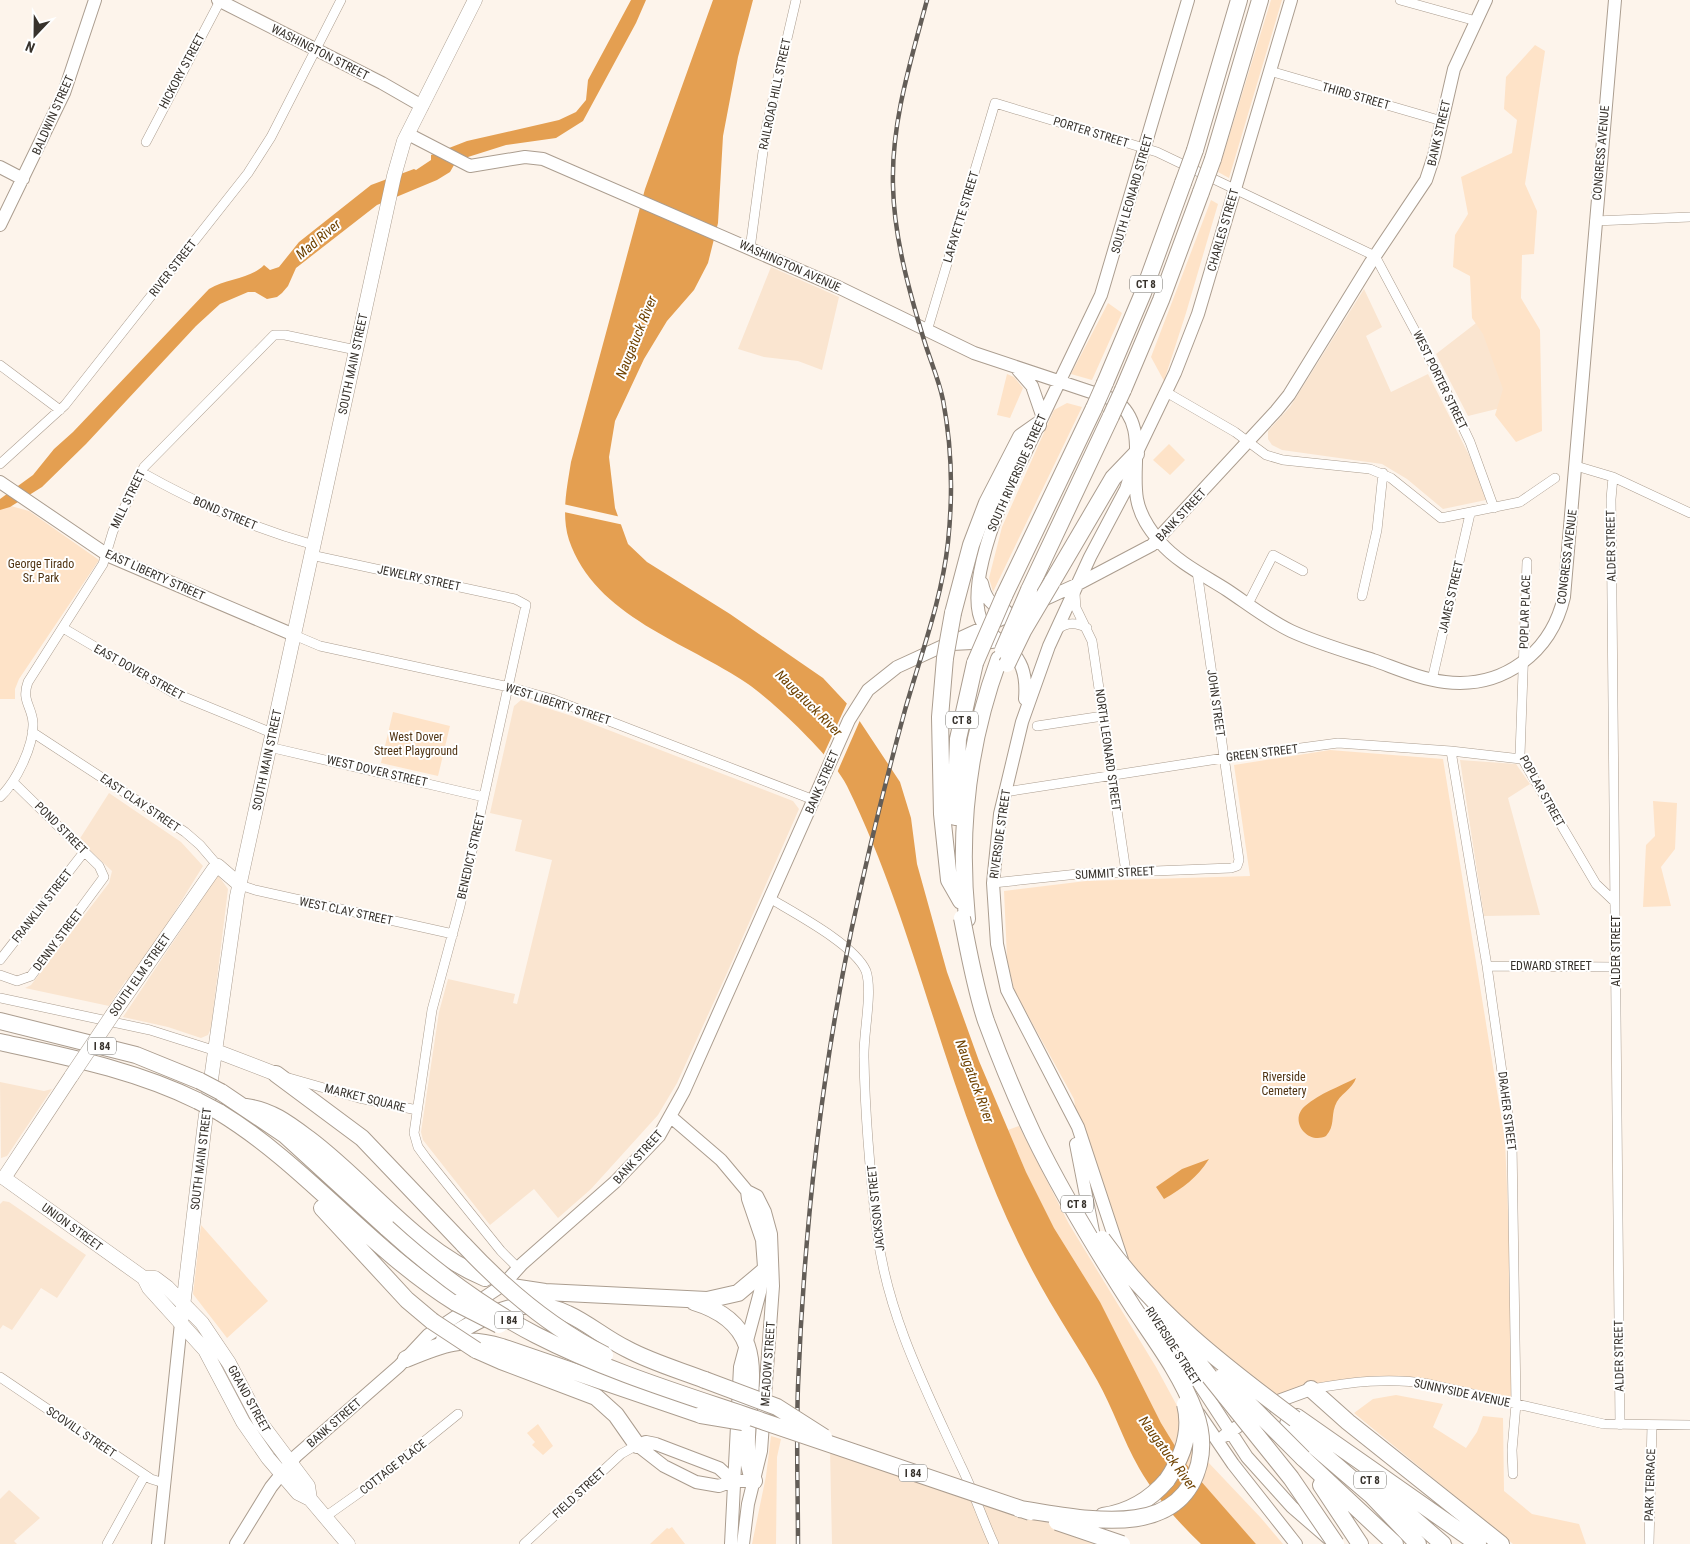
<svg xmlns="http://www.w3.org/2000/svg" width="1690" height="1544" font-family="'Roboto Condensed',sans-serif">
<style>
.built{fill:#fae5d0}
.green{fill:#fee3c8}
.water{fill:#e49f51}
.pier{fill:#fdf4eb}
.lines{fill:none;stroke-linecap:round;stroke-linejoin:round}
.street-casing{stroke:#ab9d8f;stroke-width:10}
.secondary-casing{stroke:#ab9d8f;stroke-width:14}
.primary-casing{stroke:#ab9d8f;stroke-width:15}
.highway-casing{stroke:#ab9d8f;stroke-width:18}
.street{stroke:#fff;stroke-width:9}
.secondary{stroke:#fff;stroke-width:12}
.primary{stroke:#fff;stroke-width:14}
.highway{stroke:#fff;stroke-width:16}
.rail-casing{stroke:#635d57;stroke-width:4.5}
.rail{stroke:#fff;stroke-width:2.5;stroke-dasharray:8;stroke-linecap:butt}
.primary-bridge-casing{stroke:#ab9d8f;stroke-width:15;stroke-linecap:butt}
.highway-bridge-casing{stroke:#ab9d8f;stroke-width:18;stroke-linecap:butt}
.primary-bridge{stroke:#fff;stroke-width:14}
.highway-bridge{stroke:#fff;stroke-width:16}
.labels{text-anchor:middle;stroke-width:4;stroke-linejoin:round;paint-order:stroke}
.shield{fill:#fff;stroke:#73706b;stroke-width:1}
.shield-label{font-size:11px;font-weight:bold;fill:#37322c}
.street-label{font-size:12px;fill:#37322c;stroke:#fff}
.park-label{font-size:12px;fill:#4f3312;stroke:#fff}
.water-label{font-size:14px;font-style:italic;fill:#6f4201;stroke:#fff}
</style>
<rect width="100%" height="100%" fill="#fdf4eb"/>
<path class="built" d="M771 267 839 297 822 370 798 361 764 357 738 349Z
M1364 289 1382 327 1366 336 1391 392 1428 374 1471 459 1486 500 1443 509 1407 479 1382 464 1282 450 1272 445 1268 439V431L1290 407Z
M1489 313 1521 403 1468 416 1436 354Z
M521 700 572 716 793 801 799 809 727 973 677 1083 658 1115 591 1189 558 1218 534 1189 490 1225 423 1140 421 1132 439 1012 448 979 515 994 513 1003 517 1004 552 860 515 851 522 820 490 813 514 706Z
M1460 760 1516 764 1530 784 1508 798 1540 915 1484 916Z
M109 793 181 842 203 866 161 934 129 981 126 980 109 1006 25 988 31 985 109 883 112 871 79 840Z
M218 875 228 889 211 1028 208 1035 201 1038 168 1027 123 1017Z
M0 1082 44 1091 52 1089 7 1156 1 1158Z
M3 1201 9 1202 86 1255 57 1298 41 1288 12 1330 3 1325 0 1329V1204Z
M830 1449 1110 1544H832Z
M9 1490 40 1518 14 1541 17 1544H0V1499Z"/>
<path class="green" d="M1271 0H1282L1229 178 1218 172Z
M1535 45 1545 51 1525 184 1537 211 1534 254 1522 255 1521 298 1540 330 1542 431 1516 442 1495 415 1503 389 1483 334 1472 318 1470 276 1453 267 1455 235 1468 214 1461 177 1512 153 1517 120 1504 109 1506 77Z
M1211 200 1218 204 1186 313 1164 381 1151 357Z
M1108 303 1122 313 1092 380 1071 374Z
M1007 374 1014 377 1023 388 1010 418 997 415Z
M1067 403 1082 407 993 592 989 578 1002 527 1054 410Z
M1169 444 1185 460 1170 475 1153 460Z
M0 503 29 511 99 560 19 679 15 689V699H0Z
M393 712 450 726 438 776 381 763Z
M1330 750 1443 759 1505 1140 1516 1404 1439 1387 1365 1382 1285 1397 1259 1387 1225 1366 1116 1253 1078 1127 1074 1099 1014 990 1007 958 1004 891 1086 881 1250 876 1234 765Z
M1653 801 1677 803 1675 849 1661 867 1671 906 1643 907 1646 845 1655 836Z
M1019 1126 1069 1224 1156 1367 1207 1461 1261 1518 1283 1544H1256L1186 1464 1161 1423 1098 1299 1054 1228 1026 1172 1008 1130Z
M201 1225 268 1301 227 1338 193 1294Z
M1396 1395 1443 1404 1433 1427 1466 1448 1477 1432 1483 1416 1503 1418 1504 1491 1532 1514 1579 1524 1586 1544H1513L1354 1413 1373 1399Z
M538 1424 553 1446 543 1455 532 1445 535 1442 527 1433Z
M771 1436 781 1439 777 1457 776 1544H752L766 1476Z
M672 1527 685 1544H650L667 1528 669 1529Z"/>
<path class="water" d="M631 0H646L636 23 583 121 556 138 506 145 468 157 454 165 450 172 437 180 377 205 296 268 288 286 282 293 277 297 267 299 255 292H248L220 304 196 326 86 444 42 487 10 507 0 510V499L33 475 54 449 73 432 209 289C227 278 251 279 264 265L270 270 279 267 299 242 371 185 414 169 416 170 431 160V155L467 141 559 120 576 112 586 100 588 80Z
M713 0H753L738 57 723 136 718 223 708 263 694 290 667 321 644 359 615 421 609 457 615 508 628 544 647 562 730 614 823 678 851 708 900 782 911 818 917 864 947 972 979 1061 1026 1172 1054 1228 1100 1302 1161 1423 1186 1464 1256 1544H1201C1178 1522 1155 1496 1139 1468 1123 1440 1113 1408 1097 1380 1082 1353 1065 1328 1050 1302 1021 1253 998 1201 978 1148 932 1028 904 902 847 786 834 759 774 702 748 684 687 642 595 617 569 540 561 515 567 487 571 462L645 189Z
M1356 1078C1353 1089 1339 1094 1335 1106 1331 1117 1335 1126 1326 1136 1308 1145 1288 1121 1305 1106 1320 1093 1339 1087 1356 1078Z
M1209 1159C1197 1178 1183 1188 1164 1199L1156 1187 1182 1169Z"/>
<path class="pier" d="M563 504 621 517 624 525 564 512Z
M848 701 861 718 836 775 822 758Z"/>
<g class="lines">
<defs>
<path id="street" d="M1400 0 1476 21
M1270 71 1442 121
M146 142 220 1
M1595 221 1690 217
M750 249 766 129 796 0
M927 331 995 103 1157 152 1375 256 1436 370 1470 442 1494 508
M0 365 60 410
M1166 392 1235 432 1266 455 1283 460 1370 469 1391 478 1441 518 1520 502 1555 478
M0 464 65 405 248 173 271 137 341 0
M1576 466 1613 477 1690 513
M141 472C196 503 252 528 314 545
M1613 477 1611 499 1620 1425
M311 555 515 599 526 605 460 906 432 1010 414 1133 418 1147 426 1158 501 1251 518 1268
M1527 562 1520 755 1596 884 1615 902
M1075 594 1076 608 1092 641 1126 872
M1362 596 1377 530 1383 473
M1248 604 1273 555 1303 571
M63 628 172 692 272 733
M1057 630C1066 622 1076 622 1087 628
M294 635 320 646 509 687 552 699 814 800
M1432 680 1470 514
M1037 726 1103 716
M32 732 185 832 200 845 218 866
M269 747 484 797
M1451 751 1487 966 1512 1143 1516 1404 1512 1450 1513 1474
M1005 792 1224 758 1338 743 1451 751 1521 759
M0 797C16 782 34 746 33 723 32 706 21 701 28 682L103 564 113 531 144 467 274 335H285L356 350
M993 883 1078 874 1231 868 1237 866 1239 860 1197 571
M240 885 255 890 453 934
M771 899C796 914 855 945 866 971 873 992 863 1034 864 1058 865 1115 870 1173 877 1231 887 1314 925 1388 960 1464 973 1490 982 1518 994 1544
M0 960 84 852
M1487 966 1616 967
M0 975 17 981 31 976 104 877 99 866 13 782
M0 998 150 1030 216 1051
M289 1078 359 1098 417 1110
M0 1377 151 1479 164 1483
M1312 1389C1350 1382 1390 1377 1429 1384L1604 1424 1690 1425
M325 1517 373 1483 458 1414
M107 1544 145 1475
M524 1544 621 1454 637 1445
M1649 1544 1652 1425"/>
<path id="secondary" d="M218 0 382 83 422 106
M408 134 470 166 525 157 543 159 838 287 974 353 1115 400C1148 424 1131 465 1137 499 1140 516 1149 529 1160 542 1177 562 1205 576 1227 590 1248 604 1268 620 1291 631 1317 643 1345 651 1373 660 1396 668 1420 679 1445 682 1503 689 1551 653 1564 597L1615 0
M0 167 23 179
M0 225 64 93 95 0
M1018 370 1032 386 1042 415
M1138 450 1175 373 1198 314 1291 0
M0 482 109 556 294 635
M982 583C985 598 992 607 1006 611
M952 644 992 642
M1025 699C1027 674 1022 658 1002 642 995 637 987 632 983 624 966 595 992 525 1004 497L1101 295 1188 0
M671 1117 721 1160 747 1191 757 1196 765 1212 771 1234 773 1286 761 1451 748 1504 743 1544
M1076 1144 1095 1242
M1122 1260 1078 1127 1007 990 997 944 993 883 1000 814 1022 722 1049 646 1090 557 1126 489 1132 470
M1137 1289 1247 1457 1292 1507 1329 1539
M1199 1414 1233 1464 1296 1544
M1224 1436 1270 1404 1311 1389
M733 1481 719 1468 656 1444 646 1442 637 1445 664 1466 696 1482 719 1486 733 1481H754
M158 1544 181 1323
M236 1544 271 1487 296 1456 399 1366 428 1335 503 1285 522 1264 615 1182 659 1136 684 1091 849 720 868 690 897 667 1078 584 1152 545 1276 411 1289 395 1371 262 1426 180 1434 156 1454 69 1486 0
M731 1544 740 1367 760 1292 764 1267 762 1240 748 1199 747 1191"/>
<path id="primary" d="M113 1014 214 869 218 866 240 885
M216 1051 276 1074
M72 1075 4 1178 144 1278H155L167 1287 202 1323 229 1363 260 1422 308 1486 310 1499
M144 1278 149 1288 205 1350 243 1422 268 1458 298 1493 310 1499 348 1544
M181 1323 205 1122 237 896 394 176 404 141 475 0"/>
<path id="highway" d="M1195 150 1239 0
M1213 159 1260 0
M1105 383 1143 293 1183 183
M1123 390 1161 300 1201 192
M1052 582 1113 478 1136 454
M1029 590 1111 416
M1004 596 1094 408
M953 613 971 545 987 503 1021 437 1038 425
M945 658 940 717 942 814 949 880 961 901
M955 817 958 739 975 663
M967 919C958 830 968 743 999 659
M0 1021 136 1055 200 1081
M0 1042C68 1057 135 1070 198 1101
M276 1074 362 1138 464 1245
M221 1092 285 1135 387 1228
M246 1107C271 1110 289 1124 309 1139 369 1184 415 1249 485 1278
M219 1112C306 1165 369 1249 456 1303
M322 1208 407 1300 432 1321
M512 1287 545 1292 707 1300 738 1293 763 1272
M694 1302C793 1332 727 1419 754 1481
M444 1340C483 1317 522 1292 568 1314 588 1323 606 1339 627 1349 651 1362 679 1370 705 1380
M476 1350 501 1361 596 1397 616 1415 637 1445
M406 1359C442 1344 463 1335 502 1347L701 1415
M1311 1389 1348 1422 1501 1544
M1297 1417 1478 1544
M1288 1424 1372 1496 1418 1544
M1303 1458 1395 1544
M1369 1480 1443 1544
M1321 1485 1360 1544
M1103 1516C1130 1512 1150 1500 1167 1480"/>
</defs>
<use href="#street" class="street-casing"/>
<use href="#secondary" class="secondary-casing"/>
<use href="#primary" class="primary-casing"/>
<use href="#highway" class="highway-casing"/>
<use href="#street" class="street"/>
<use href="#secondary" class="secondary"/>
<use href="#primary" class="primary"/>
<use href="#highway" class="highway"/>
<defs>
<path id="rail" d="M798 1544C798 1492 796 1439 798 1386 804 1233 820 1082 851 932 867 857 885 783 905 710 921 654 942 599 948 542 953 495 952 447 943 400 939 380 930 360 924 340 909 291 894 237 893 186 891 123 911 60 927 0"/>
</defs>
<use href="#rail" class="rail-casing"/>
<use href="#rail" class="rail"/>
<defs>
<path id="primary-bridge" d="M72 1075 113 1014"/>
<path id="highway-bridge" d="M1183 183 1195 150
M1201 192 1213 159
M1094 408 1105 383
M1111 416 1123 390
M1003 650 1029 590
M945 658 953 613
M975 663 1004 596
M1007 664 1023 631 1052 582
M962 918C969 953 975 988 986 1021 1000 1059 1016 1098 1033 1134 1062 1194 1097 1251 1133 1307 1155 1340 1181 1374 1195 1412 1201 1428 1203 1447 1199 1464 1179 1544 1078 1517 1019 1509
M200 1081 221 1092
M198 1101 219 1112
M387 1228C432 1269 482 1307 536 1335 608 1372 686 1395 762 1421 851 1451 940 1482 1030 1512
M1102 1239C1154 1312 1224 1366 1295 1419
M464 1245C505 1289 551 1328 605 1355
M456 1303 499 1325
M432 1321 476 1350
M1173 1331 1291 1478 1336 1544
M1222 1377 1303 1458
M705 1380 777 1407 824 1437
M701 1415 743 1422
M1167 1480C1182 1458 1192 1431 1185 1404
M1057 1522 1122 1544"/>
</defs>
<use href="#primary-bridge" class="primary-bridge-casing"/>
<use href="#highway-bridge" class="highway-bridge-casing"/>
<use href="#primary-bridge" class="primary-bridge"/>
<use href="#highway-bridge" class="highway-bridge"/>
</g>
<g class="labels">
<g class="shield">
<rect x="1130" y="275.5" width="32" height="17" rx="4"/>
<rect x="946" y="711.5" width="32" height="17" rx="4"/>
<rect x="88" y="1037.5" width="28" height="17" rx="4"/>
<rect x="1061" y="1195.5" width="32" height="17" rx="4"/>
<rect x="495" y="1311.5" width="28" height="17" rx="4"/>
<rect x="899" y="1464.5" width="28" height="17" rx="4"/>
<rect x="1354" y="1471.5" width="32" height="17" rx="4"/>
</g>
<g class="shield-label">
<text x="1146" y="288">CT 8</text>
<text x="962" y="724">CT 8</text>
<text x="102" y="1050">I 84</text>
<text x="1077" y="1208">CT 8</text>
<text x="509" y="1324">I 84</text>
<text x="913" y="1477">I 84</text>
<text x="1370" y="1484">CT 8</text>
</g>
<g class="street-label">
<text transform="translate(320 52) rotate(27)" y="4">WASHINGTON STREET</text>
<text transform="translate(182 71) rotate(-62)" y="4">HICKORY STREET</text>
<text transform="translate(775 94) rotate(-78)" y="4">RAILROAD HILL STREET</text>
<text transform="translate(1356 96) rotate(16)" y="4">THIRD STREET</text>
<text transform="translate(53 115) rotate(-66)" y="4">BALDWIN STREET</text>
<text transform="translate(1091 132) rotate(17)" y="4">PORTER STREET</text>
<text transform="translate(1439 133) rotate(-77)" y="4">BANK STREET</text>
<text transform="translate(1601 153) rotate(-85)" y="4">CONGRESS AVENUE</text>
<text transform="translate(1132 194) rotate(-74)" y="4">SOUTH LEONARD STREET</text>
<text transform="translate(961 217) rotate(-73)" y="4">LAFAYETTE STREET</text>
<text transform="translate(1223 230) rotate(-74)" y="4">CHARLES STREET</text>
<text transform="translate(790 266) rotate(24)" y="4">WASHINGTON AVENUE</text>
<text transform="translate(173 268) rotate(-52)" y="4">RIVER STREET</text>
<text transform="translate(353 364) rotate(-78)" y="4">SOUTH MAIN STREET</text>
<text transform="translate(1440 380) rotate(64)" y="4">WEST PORTER STREET</text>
<text transform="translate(1017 473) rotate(-66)" y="4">SOUTH RIVERSIDE STREET</text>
<text transform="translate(128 499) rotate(-64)" y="4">MILL STREET</text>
<text transform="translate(225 513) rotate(23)" y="4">BOND STREET</text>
<text transform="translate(1181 515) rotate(-47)" y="4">BANK STREET</text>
<text transform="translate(1611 546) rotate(-91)" y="4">ALDER STREET</text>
<text transform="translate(1567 557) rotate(-83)" y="4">CONGRESS AVENUE</text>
<text transform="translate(155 575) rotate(24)" y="4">EAST LIBERTY STREET</text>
<text transform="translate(419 578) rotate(12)" y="4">JEWELRY STREET</text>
<text transform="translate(1451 597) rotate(-77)" y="4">JAMES STREET</text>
<text transform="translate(1525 612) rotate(-88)" y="4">POPLAR PLACE</text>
<text transform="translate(139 672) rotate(29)" y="4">EAST DOVER STREET</text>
<text transform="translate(1216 703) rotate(82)" y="4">JOHN STREET</text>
<text transform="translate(558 704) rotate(18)" y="4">WEST LIBERTY STREET</text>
<text transform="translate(1108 750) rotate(82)" y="4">NORTH LEONARD STREET</text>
<text transform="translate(1262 753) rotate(-7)" y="4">GREEN STREET</text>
<text transform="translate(267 760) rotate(-78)" y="4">SOUTH MAIN STREET</text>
<text transform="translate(377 771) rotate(13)" y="4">WEST DOVER STREET</text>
<text transform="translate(822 782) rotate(-67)" y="4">BANK STREET</text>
<text transform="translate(1542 791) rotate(61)" y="4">POPLAR STREET</text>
<text transform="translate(140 803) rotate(34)" y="4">EAST CLAY STREET</text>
<text transform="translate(61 828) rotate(45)" y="4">POND STREET</text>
<text transform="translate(1000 834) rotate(-82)" y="4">RIVERSIDE STREET</text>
<text transform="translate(471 856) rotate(-77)" y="4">BENEDICT STREET</text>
<text transform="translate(1115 873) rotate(-3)" y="4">SUMMIT STREET</text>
<text transform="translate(42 906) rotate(-52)" y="4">FRANKLIN STREET</text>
<text transform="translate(346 911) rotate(12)" y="4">WEST CLAY STREET</text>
<text transform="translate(58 940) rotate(-53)" y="4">DENNY STREET</text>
<text transform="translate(1616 951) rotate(-90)" y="4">ALDER STREET</text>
<text x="1551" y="970">EDWARD STREET</text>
<text transform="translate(140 975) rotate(-55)" y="4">SOUTH ELM STREET</text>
<text transform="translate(365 1098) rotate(14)" y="4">MARKET SQUARE</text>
<text transform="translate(1507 1111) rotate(83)" y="4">DRAHER STREET</text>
<text transform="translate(638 1157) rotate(-48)" y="4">BANK STREET</text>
<text transform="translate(201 1159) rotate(-83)" y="4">SOUTH MAIN STREET</text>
<text transform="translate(876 1208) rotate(-96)" y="4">JACKSON STREET</text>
<text transform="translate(72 1227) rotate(36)" y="4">UNION STREET</text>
<text transform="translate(1173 1346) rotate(57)" y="4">RIVERSIDE STREET</text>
<text transform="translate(1619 1356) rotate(-91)" y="4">ALDER STREET</text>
<text transform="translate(768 1364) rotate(-86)" y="4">MEADOW STREET</text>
<text transform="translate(1462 1393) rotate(12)" y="4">SUNNYSIDE AVENUE</text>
<text transform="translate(249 1399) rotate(61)" y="4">GRAND STREET</text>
<text transform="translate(334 1423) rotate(-41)" y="4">BANK STREET</text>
<text transform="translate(81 1432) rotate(34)" y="4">SCOVILL STREET</text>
<text transform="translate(393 1467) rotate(-38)" y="4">COTTAGE PLACE</text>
<text transform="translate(1650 1485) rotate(-88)" y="4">PARK TERRACE</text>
<text transform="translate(579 1493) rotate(-43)" y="4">FIELD STREET</text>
</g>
<g class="park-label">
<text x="41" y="568">George Tirado<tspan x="41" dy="14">Sr. Park</tspan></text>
<text x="416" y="741">West Dover<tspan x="416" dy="14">Street Playground</tspan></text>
<text x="1284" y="1081">Riverside<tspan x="1284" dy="14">Cemetery</tspan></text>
</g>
<g class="water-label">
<text transform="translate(318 239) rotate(-40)" y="5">Mad River</text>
<text transform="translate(636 337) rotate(-68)" y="5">Naugatuck River</text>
<text transform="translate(809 703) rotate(45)" y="5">Naugatuck River</text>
<text transform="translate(975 1081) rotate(70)" y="5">Naugatuck River</text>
<text transform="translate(1168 1453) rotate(54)" y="5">Naugatuck River</text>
</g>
</g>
<g transform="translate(35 35) rotate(202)" stroke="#ffffff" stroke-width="4" paint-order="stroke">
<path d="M0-4L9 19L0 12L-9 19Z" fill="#37322c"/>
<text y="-8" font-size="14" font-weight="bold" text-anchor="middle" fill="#37322c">N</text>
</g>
</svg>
